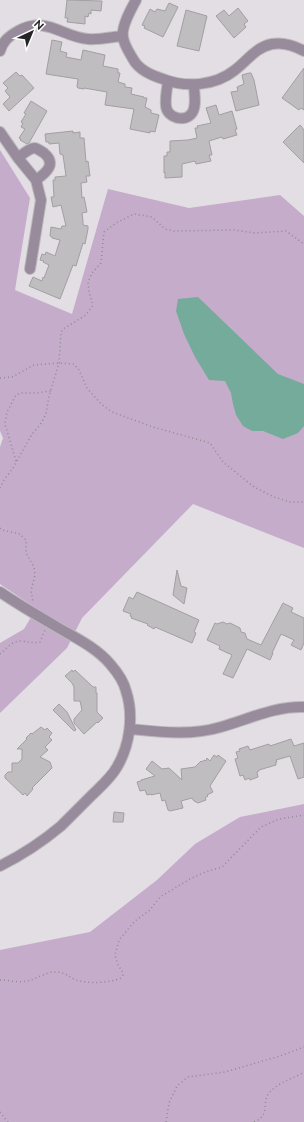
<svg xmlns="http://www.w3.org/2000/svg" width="304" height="1122" font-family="Raleway,sans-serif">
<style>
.green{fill:#c5acca}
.water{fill:#74ab9b}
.building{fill:#c0bdc1;stroke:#a29ea2}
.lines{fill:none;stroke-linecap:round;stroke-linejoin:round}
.minor-casing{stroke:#bcb9bd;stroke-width:12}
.path{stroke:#8e8b8f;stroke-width:1.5;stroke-dasharray:1 3;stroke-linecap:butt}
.minor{stroke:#988b9b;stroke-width:10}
</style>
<rect width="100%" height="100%" fill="#e2dee3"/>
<path class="green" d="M0 150 30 198 15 290 72 314 108 189 189 208 280 195 304 216V548L193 504 82 618 67 648 0 713V643L24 629 30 619 31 605 0 584V447L3 438 0 431Z
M304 804V1122H0V950L90 932 157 880 195 844 240 817Z"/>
<path class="water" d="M198 297 278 374 304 384V426L298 433 283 439 263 431H252L243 426 236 415 233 404 231 393 225 381 209 380 195 357 184 334 176 311 178 299Z"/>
<path class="building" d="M67 0 102 1 101 11 91 10V14L89 13 88 17 85 16V24L67 22 68 18H65Z
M169 3 178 7 163 37 144 28 145 26 142 25 150 9 155 12 157 9 165 11Z
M238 8 248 21 244 24 246 27 234 38 216 16 224 10 229 16Z
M186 10 207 16 199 51 177 46Z
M52 40 62 42 60 51 67 53 66 57 81 60 83 50 105 55 103 66 118 69V73H120L118 82 125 84V87L132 88 131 94 144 97V98H147L145 107 151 110V113L159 115 155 132 150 131V133L130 129 134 109 105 105 107 92 84 88V89L78 88 77 87 78 79 46 74Z
M304 68V110L301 108 299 110 282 98Z
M16 72 20 76 22 75 34 88 9 111 3 104 10 97 5 91 8 88 3 83Z
M249 73H251L254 80 259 105 236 111 231 92 238 91 237 87 244 84 242 75Z
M31 101 47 111 29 143 27 144 20 140 21 139 19 138 25 129 21 127 23 123 21 122 26 114 24 113Z
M216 105 219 115 232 111 237 129 235 130 237 135 223 139 222 137 209 141 212 155H209L211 161 196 164 195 161 182 164V177L165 178V172L164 173V156H167V152H170V141L188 140 197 138 195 128H198L197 126 211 123 206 108Z
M300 125 304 130V163L283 142Z
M73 131V133L80 132V138H84L86 162 88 161 90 176H86L87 182 81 183 82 198 84 197 87 212 82 213 83 221V225L88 226V229L85 244 83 243 76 266 73 265 60 299 29 286 33 277 42 281 43 277 44 278 49 265 43 262 44 261 40 260 42 254 45 255 46 252 55 256 60 240 52 238V237L50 236 51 227 61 229 62 226H66L61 205 53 207 51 197H54L53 180H55V177L66 176 63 155 60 154 59 143 49 144V142H46L45 134Z
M177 570 181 586 187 588 184 604 173 595Z
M137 592 199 620 194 632 196 633 192 643 155 627 154 629 147 625 148 624 131 618 132 617 130 616 131 614 123 611 129 597 133 599Z
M283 603 293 608 291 612 304 618V643L301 650 291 645 294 640 281 634 272 653H273L270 660 247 649 233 678 223 674 232 655 219 649 220 646 207 640 215 623 217 624 223 622 227 624 230 623 240 628 241 632 245 633 247 639 261 645Z
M72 670 73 672 75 670 93 687H96V693H97V712L103 718 98 723 97 722 84 734 74 723V719L82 710 80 701H74V687L72 683 65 676Z
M59 704 67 712 76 730 74 731 53 710Z
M41 727 45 730 47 728 52 733 49 737 52 740 45 747 48 750 40 757 50 762 52 768 32 788 33 789 27 796 25 793 23 795 5 778V775L8 772H12V763H18L22 759V749H17L27 739 26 738 31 733 32 734Z
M291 739 294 746 304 743V777L298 779 290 756 276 760 277 762H276V765L259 770V771L257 772 258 777 250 780 249 778 245 780 243 775 240 776 235 759 238 758 236 752 240 751 239 749 248 746 250 750 269 744 270 746Z
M214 755 217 757 218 755 226 761 210 786 213 792 207 795 208 796 205 798 206 800 198 803 194 801 192 798 181 801 183 808 170 811 168 810 165 800 162 801 160 793 151 795V794L147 795 145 790 140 791 137 782 141 781V780L155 776 146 769 152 761 162 769 169 768 182 780 181 769 195 767 201 761 202 762 204 760 206 761 207 758 210 761Z
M114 812 124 813 123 822H113Z"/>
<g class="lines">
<defs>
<path id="minor" d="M136 0C131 9 121 27 123 37 124 45 129 52 133 59 139 70 151 75 163 79 186 88 215 86 235 70 247 61 256 47 272 44 283 42 295 46 304 51
M0 51C3 41 9 36 18 31 46 15 62 37 88 39 99 40 112 37 122 36
M168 81C167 89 165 98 166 106 167 118 185 123 192 113 197 106 194 93 194 85
M0 132 18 158 36 180 41 200 30 269
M18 158C23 154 29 148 35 148 38 149 41 151 44 153 57 164 46 173 36 180
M0 592C19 605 38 616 57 627 76 638 97 648 111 665 117 672 124 682 126 691 134 715 130 745 117 767 111 778 100 787 91 796 81 806 71 816 61 826 42 842 22 855 0 866
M130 729C160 732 191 736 221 727 249 719 275 706 304 707"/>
</defs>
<use href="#minor" class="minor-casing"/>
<path class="path" d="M0 378 12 377 34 365 59 363 74 364 79 370 87 388 101 404 112 412 153 427 210 443 223 462 254 487 274 497 290 502H304
M16 461 5 424 7 412 16 395 21 393H36L51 391
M0 488 4 480 13 468 32 434 40 425 46 414 49 396 59 363 61 332 63 329 86 315 93 305 89 292 88 282 92 273 101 263 104 232 116 223 134 214 152 217 165 229 174 231 234 230 255 233 286 231 304 244
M0 528 2 530 20 534 26 540V553L34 567 35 575 31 591 33 602
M0 654C6 649 12 641 20 641 27 641 32 644 40 642L45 630
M0 980C9 980 18 983 27 981 37 979 47 971 56 972 65 972 69 977 76 980 88 984 110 983 121 978L123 975 122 971 118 965 115 955 119 940 135 921 150 910 160 897 190 879 205 872 222 867 261 827 279 819 304 815
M0 1112 8 1122
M166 1122 169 1103 177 1086 188 1077 225 1072 280 1056 304 1047
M254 1122C271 1115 261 1104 269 1093 278 1082 293 1079 304 1072"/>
<use href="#minor" class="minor"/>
</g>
<g transform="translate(32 32) rotate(44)" stroke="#ffffff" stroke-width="3" paint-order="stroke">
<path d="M0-3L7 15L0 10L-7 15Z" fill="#252426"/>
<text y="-6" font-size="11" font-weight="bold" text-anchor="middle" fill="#252426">N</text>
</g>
</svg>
